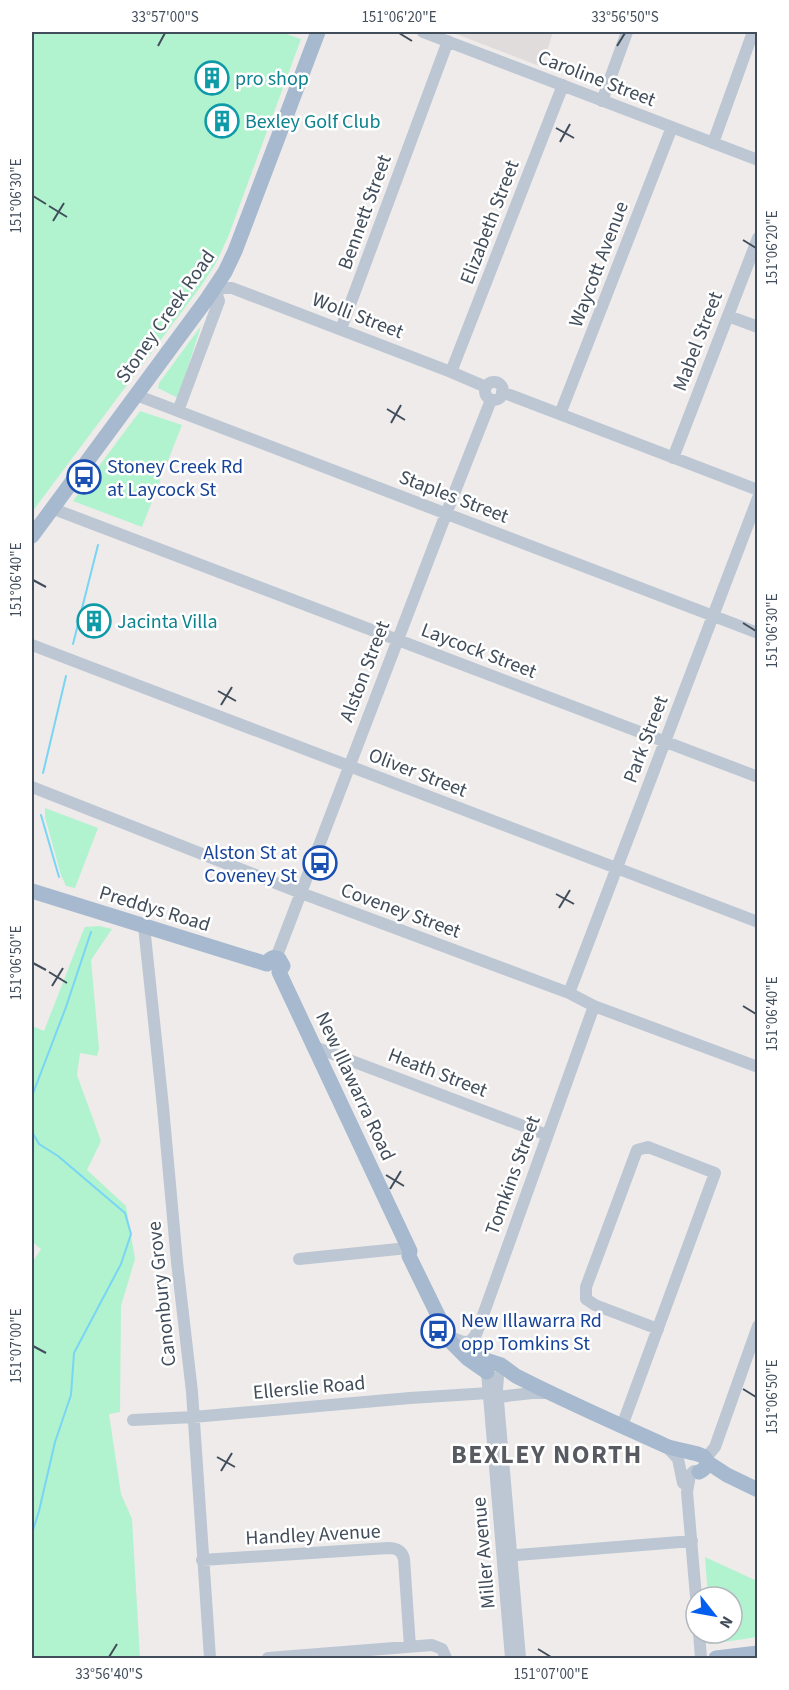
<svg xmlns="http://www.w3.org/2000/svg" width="789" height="1690" font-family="'Source Sans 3',sans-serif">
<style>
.education{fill:#e0dcdc}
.green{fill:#b1f3ce}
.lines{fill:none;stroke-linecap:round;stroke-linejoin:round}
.stream{stroke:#79d5f6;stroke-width:2}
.minor{stroke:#bcc7d3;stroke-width:12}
.major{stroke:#a6b9cf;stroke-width:15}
.ticks{fill:none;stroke:#414d5a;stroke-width:2}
.labels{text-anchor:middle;stroke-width:5;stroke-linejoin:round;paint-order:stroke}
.culture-label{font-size:20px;fill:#0d838f;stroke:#fff;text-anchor:start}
.street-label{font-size:20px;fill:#414d5a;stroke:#fff}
.transit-label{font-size:20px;fill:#164399;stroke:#fff;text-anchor:start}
.district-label{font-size:26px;font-weight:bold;letter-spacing:1.5px;fill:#575b61;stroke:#fff}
.neatline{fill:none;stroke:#414d5a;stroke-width:2}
.ticks-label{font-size:15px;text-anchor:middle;fill:#414d5a}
</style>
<rect width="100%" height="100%" fill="#eeebea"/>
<path class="education" d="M451 32H553L542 67Z"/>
<path class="green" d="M32 32H281L301 39 228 237 216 263 201 286 32 512Z
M201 326 178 398 158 388 159 383Z
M140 411 182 425 142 527 73 501Z
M45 808 98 828 75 888 66 886 61 875 45 817Z
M99 926 112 929 91 960 99 1049 97 1056 80 1053 77 1075 101 1141 87 1170 126 1206 135 1259 121 1306 120 1412 109 1414 121 1494 132 1519 140 1658H32V1263L41 1249 32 1242V1026L44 1031 83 931 85 927Z
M705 1557 757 1581V1637L711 1644 710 1633H732V1597H708Z"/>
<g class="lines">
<path class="stream" d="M73 644 98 545
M43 773 66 676
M41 815 59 877
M32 1096 66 1007 91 932
M32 1132 39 1144 58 1156 125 1213 131 1234 121 1264 74 1353 71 1395 55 1442 39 1511 32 1533"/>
<path class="minor" d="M423 32 758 160
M602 101 627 32
M713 143 753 32
M728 316 758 327
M341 329 448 41
M451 372 563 85
M485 391a9 9 0 1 1 18 0a9 9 0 1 1-18 0Z
M502 392 758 490
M136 395 758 633
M178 411 219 301 215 288H232L451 372 486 387
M560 414 672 127
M673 458 758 238
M51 508 758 777
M32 645 758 922
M32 787 301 893 569 993 594 1006 758 1067
M144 926 163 1107 177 1262 192 1392 210 1658
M276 958 446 514 491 400
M569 993 758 498
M315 1047 547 1135
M299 1259 408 1248
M456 1339C466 1344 472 1343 477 1332L594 1006
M487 1372 511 1658
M498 1377 497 1389 520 1658
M133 1420 193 1417 410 1398 489 1393 498 1397 532 1393H547
M622 1426 715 1173 648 1147 637 1150 586 1287V1299L595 1305 658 1329
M668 1448 678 1459 683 1483
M705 1459 715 1447 758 1326
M694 1471 690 1475 687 1492 696 1597
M505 1556 692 1541
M202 1560 388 1548C396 1548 402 1550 404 1559L410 1647
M699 1633 701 1658
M268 1658 432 1645 442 1649 446 1658"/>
<path class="major" d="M32 536 207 299 225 272 235 251 318 32
M32 891 267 964
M267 964C269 958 274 956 279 959L283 966 279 972
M279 972 410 1251 409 1256 451 1342 467 1358 487 1372
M474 1354 479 1358 501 1365 516 1376 536 1386C579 1407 622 1426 666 1446 674 1450 700 1452 705 1458 710 1464 704 1470 699 1472
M707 1462 727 1475 758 1490
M716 1658 758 1653"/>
</g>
<path class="ticks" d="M399 33 412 41M158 46 165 33M617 46 625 33M556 128 574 138M560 142 570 124M33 196 46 204M49 206 67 217M53 221 64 203M743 240 756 248M387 409 405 420M391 423 401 405M33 580 46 587M743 623 756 631M218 691 236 701M221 705 232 687M556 894 574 904M559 908 570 890M33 963 46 970M49 972 67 983M52 986 63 968M743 1006 756 1014M386 1175 404 1186M390 1189 401 1171M33 1346 46 1353M743 1389 756 1397M217 1457 235 1467M221 1471 232 1453M538 1649 551 1657M109 1657 117 1644"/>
<defs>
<symbol id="building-ring" viewBox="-11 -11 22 22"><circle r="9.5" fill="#fff" stroke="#0f9aa8" stroke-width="1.5"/><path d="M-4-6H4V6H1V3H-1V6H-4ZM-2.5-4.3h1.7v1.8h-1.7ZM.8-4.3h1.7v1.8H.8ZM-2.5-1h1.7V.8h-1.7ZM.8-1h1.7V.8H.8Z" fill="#0f9aa8"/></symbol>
<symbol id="bus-ring" viewBox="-11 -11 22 22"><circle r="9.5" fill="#fff" stroke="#1a4fb4" stroke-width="1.5"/><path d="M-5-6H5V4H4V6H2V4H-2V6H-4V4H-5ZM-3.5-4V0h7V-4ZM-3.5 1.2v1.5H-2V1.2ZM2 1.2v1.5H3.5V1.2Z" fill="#1a4fb4"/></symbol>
</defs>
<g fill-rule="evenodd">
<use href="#building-ring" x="193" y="59" width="38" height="38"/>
<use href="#building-ring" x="203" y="102" width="38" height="38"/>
<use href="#bus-ring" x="65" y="458" width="38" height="38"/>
<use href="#building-ring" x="75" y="602" width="38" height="38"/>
<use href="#bus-ring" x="301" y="844" width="38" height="38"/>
<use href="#bus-ring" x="419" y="1312" width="38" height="38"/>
</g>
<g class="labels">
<g class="culture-label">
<text x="235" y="85">pro shop</text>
<text x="245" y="128">Bexley Golf Club</text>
<text x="117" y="628">Jacinta Villa</text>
</g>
<g class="street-label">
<text transform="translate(597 78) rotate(21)" y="7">Caroline Street</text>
<text transform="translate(364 212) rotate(-70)" y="7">Bennett Street</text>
<text transform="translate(489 222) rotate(-69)" y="7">Elizabeth Street</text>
<text transform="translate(598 264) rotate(-69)" y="7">Waycott Avenue</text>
<text transform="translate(358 315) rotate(21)" y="7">Wolli Street</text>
<text transform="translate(165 316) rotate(-55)" y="7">Stoney Creek Road</text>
<text transform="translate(697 341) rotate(-69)" y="7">Mabel Street</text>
<text transform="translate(454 496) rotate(21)" y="7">Staples Street</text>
<text transform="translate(479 650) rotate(21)" y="7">Laycock Street</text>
<text transform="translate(364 671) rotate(-69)" y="7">Alston Street</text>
<text transform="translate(645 739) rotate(-69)" y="7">Park Street</text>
<text transform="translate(418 772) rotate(21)" y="7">Oliver Street</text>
<text transform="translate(155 908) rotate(17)" y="7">Preddys Road</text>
<text transform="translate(401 910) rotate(20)" y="7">Coveney Street</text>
<text transform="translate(438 1072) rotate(21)" y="7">Heath Street</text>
<text transform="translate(356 1086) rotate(65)" y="7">New Illawarra Road</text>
<text transform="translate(512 1175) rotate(-70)" y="7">Tomkins Street</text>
<text transform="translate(161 1294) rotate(-96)" y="7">Canonbury Grove</text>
<text transform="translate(309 1387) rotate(-5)" y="7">Ellerslie Road</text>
<text transform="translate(313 1534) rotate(-3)" y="7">Handley Avenue</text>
<text transform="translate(483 1553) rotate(-95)" y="7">Miller Avenue</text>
</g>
<g class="transit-label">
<text x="107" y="473">Stoney Creek Rd<tspan x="107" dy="23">at Laycock St</tspan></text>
<text x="297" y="859" text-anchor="end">Alston St at<tspan x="297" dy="23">Coveney St</tspan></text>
<text x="461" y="1327">New Illawarra Rd<tspan x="461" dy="23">opp Tomkins St</tspan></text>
</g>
<g class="district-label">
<text x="547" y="1463">BEXLEY NORTH</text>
</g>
</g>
<rect width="789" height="1690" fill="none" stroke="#ffffff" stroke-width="66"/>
<g transform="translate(714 1615) rotate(121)"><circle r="28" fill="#ffffff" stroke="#b3b8bd" stroke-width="1.5"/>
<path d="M0-4.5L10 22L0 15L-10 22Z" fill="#035ef0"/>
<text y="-9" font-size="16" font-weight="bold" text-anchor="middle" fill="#414d5a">N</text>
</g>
<rect x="33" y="33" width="723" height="1624" class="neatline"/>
<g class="ticks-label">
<text x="165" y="22">33°57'00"S</text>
<text x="399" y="22">151°06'20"E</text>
<text x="625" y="22">33°56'50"S</text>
<text transform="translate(16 196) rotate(-90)" y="5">151°06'30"E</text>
<text transform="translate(772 248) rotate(-90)" y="5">151°06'20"E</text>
<text transform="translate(16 580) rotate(-90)" y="5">151°06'40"E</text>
<text transform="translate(772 631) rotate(-90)" y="5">151°06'30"E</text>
<text transform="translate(16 963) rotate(-90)" y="5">151°06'50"E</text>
<text transform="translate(772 1014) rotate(-90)" y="5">151°06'40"E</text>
<text transform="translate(16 1346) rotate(-90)" y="5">151°07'00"E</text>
<text transform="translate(772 1397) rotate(-90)" y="5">151°06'50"E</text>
<text x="109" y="1679">33°56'40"S</text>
<text x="551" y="1679">151°07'00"E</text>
</g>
</svg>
